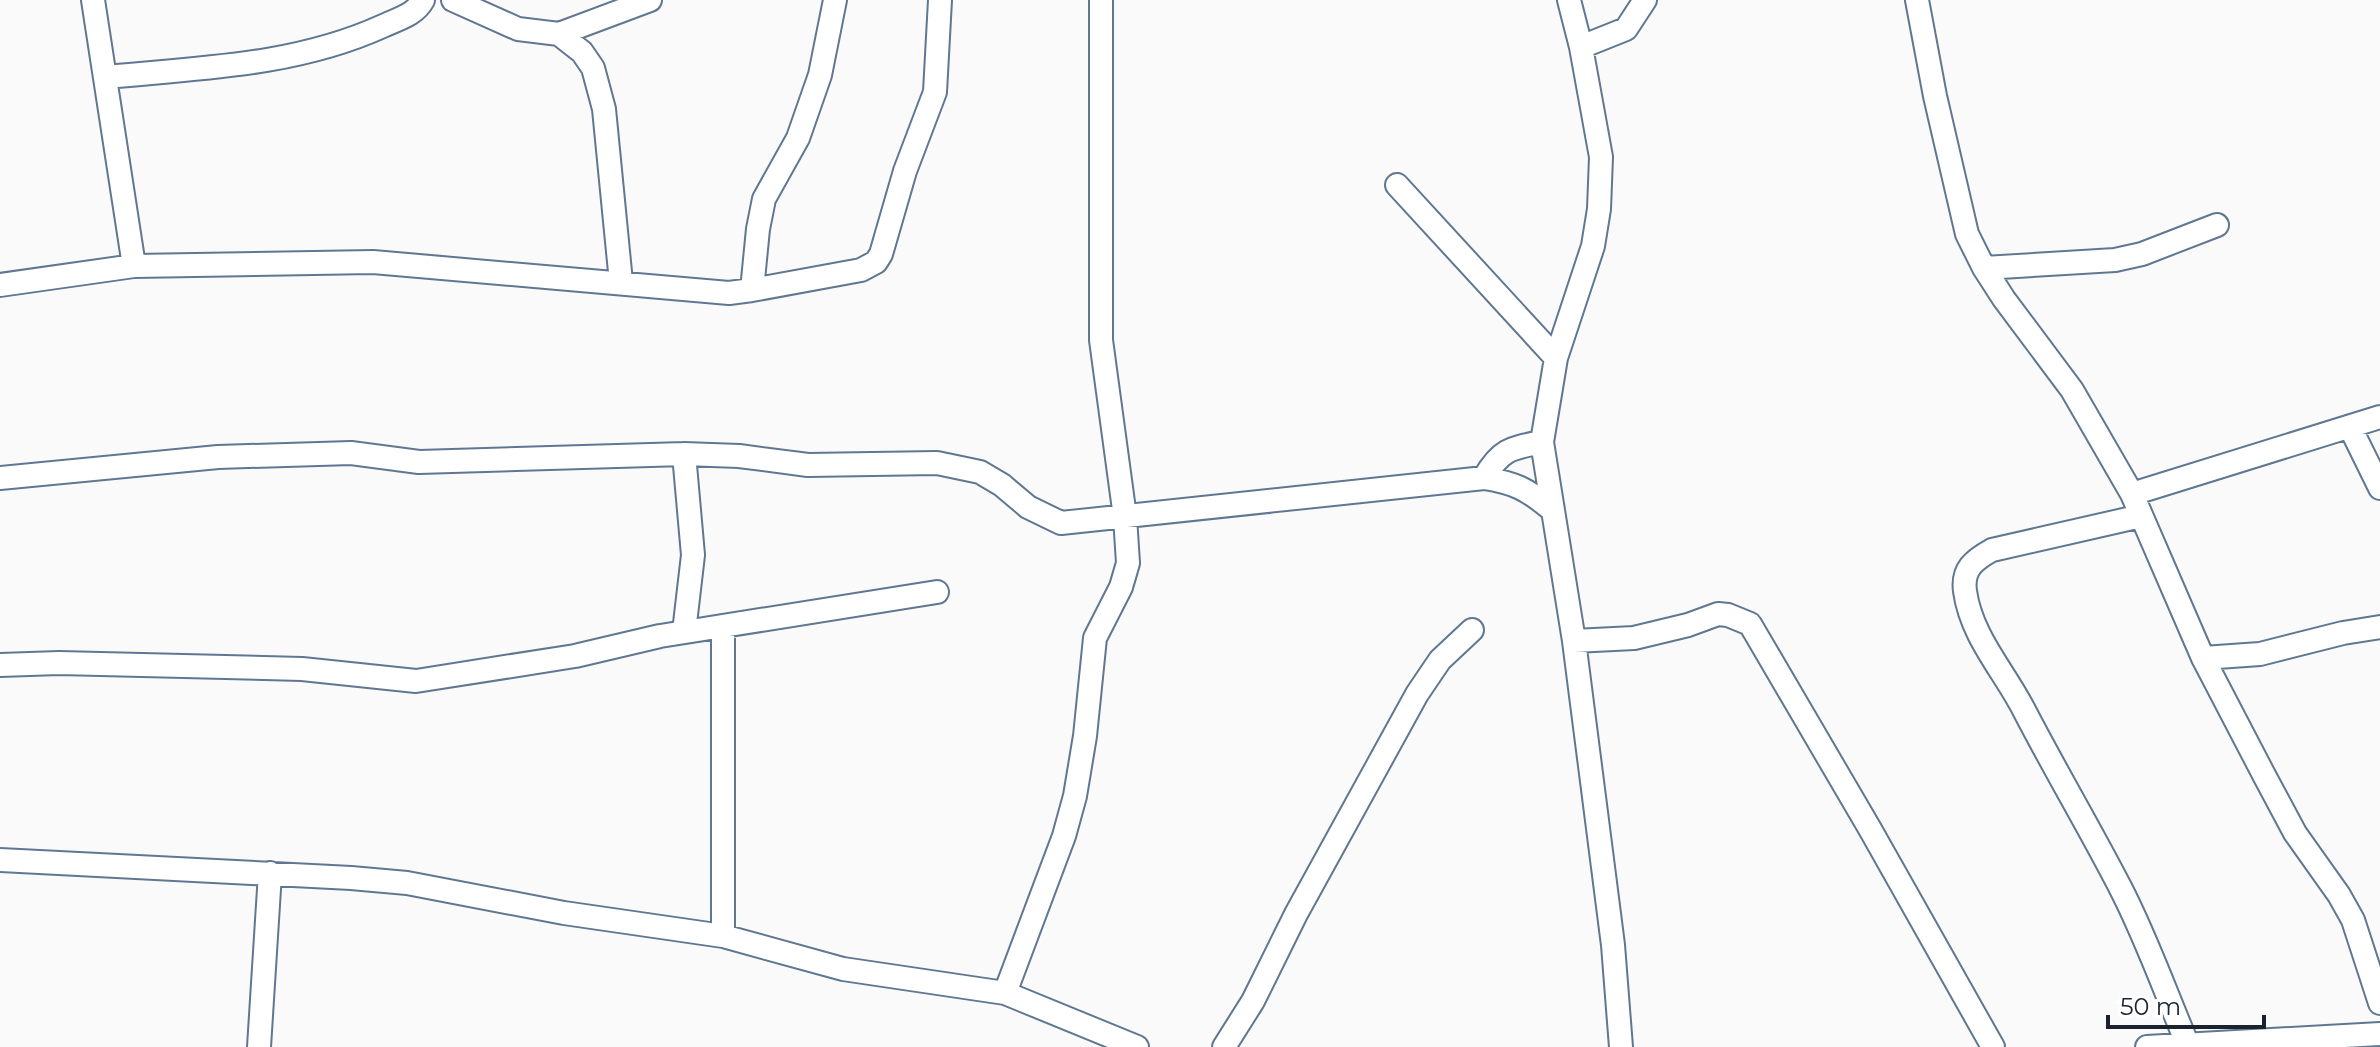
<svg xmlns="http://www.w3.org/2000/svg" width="2380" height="1047" font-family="Montserrat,sans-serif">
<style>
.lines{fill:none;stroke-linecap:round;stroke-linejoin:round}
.street-casing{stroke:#5f7791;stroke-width:26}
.street{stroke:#fff;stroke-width:22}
</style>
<rect width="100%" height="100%" fill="#fafafa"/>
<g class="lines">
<defs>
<path id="street" d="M93 0 134 266
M453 0 518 29 559 34 650 0
M1569 0 1581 47 1601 157 1599 209 1593 246 1556 358 1542 442 1574 641 1613 945 1621 1047
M1917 0 1935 96 1967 234 1984 268 2004 299 2072 390 2132 494 2203 658 2264 775 2295 833 2339 895 2353 920 2380 1003
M559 34 582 52 593 68 604 109 621 282
M1581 47 1626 29 1645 0
M105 77C200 68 295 66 383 26 398 19 415 15 423 0
M1397 185 1556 358
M1984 268 2115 260 2142 254 2217 225
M0 285 134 266 373 262 729 293 752 290 758 229 764 199 798 138 820 75 835 0
M752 290 861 270 876 262 881 254 905 171 935 92 940 0
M2350 427 2380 488
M684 454 693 555 684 632
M0 478 218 457 351 453 419 462 684 454 739 456 808 465 937 463 980 472 1002 485 1028 507 1061 523 1484 478C1515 483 1527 489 1551 509
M1484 478C1501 449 1511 448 1542 442
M2132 494 2380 417
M2141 516 1992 550C1974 560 1962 569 1965 591 1971 636 2004 671 2024 710 2055 770 2089 827 2120 887 2146 937 2165 991 2187 1043
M723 627V936
M1574 641 1634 638 1688 625 1718 614 1728 615 1750 624 1870 829 1993 1047
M2203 658 2260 654 2343 633 2380 627
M0 665 59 663 302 669 416 681 575 656 660 636 937 592
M0 860 351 878 407 883 564 913 723 936 843 969 1005 993 1137 1047
M1005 993 1064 836 1075 796 1085 736 1095 638 1121 587 1128 563 1125 517 1101 340V0
M259 1047 270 873
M1224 1047 1253 1001 1296 914 1417 694 1440 660 1472 630
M2147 1047 2380 1034"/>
</defs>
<use href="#street" class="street-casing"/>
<use href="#street" class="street"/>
</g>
<path d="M2108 1015v12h156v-12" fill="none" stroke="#19222d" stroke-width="4"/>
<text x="2120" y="1015" font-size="24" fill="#19222d" stroke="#ffffff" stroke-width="6" paint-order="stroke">50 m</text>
</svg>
